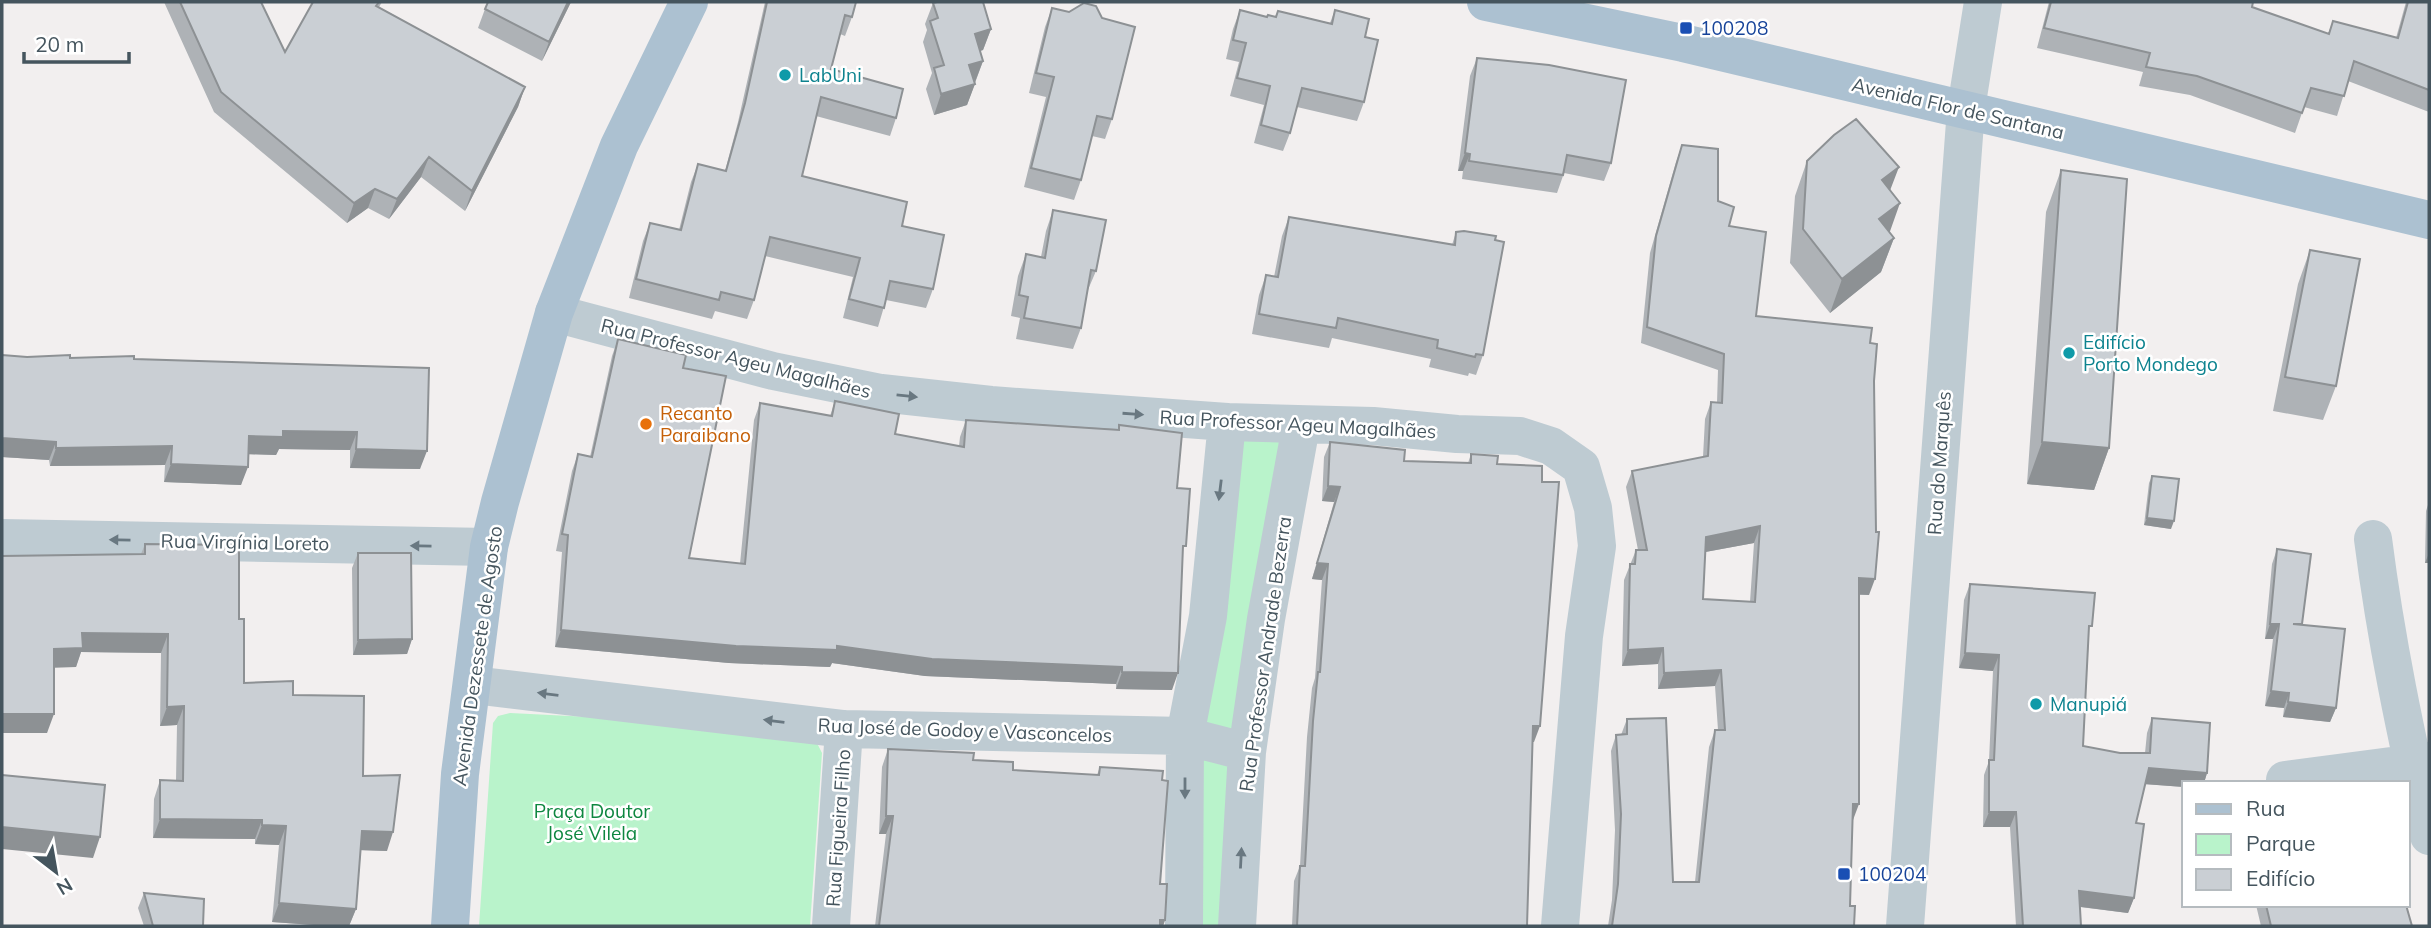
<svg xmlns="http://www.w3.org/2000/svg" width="2431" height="928" font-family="Mulish,sans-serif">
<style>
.green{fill:#b9f3cb}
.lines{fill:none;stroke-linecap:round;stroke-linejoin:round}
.minor{stroke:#becbd2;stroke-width:38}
.major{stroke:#acc1d1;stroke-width:38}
.wall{fill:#aeb2b6;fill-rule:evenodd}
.shaded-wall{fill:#8d9194}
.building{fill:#cacfd4;stroke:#8d9194;stroke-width:2;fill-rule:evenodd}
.oneway{fill:#697881}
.transit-dot{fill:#1a4fb4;stroke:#fff;stroke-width:2.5}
.culture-dot{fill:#0f9aa8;stroke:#fff;stroke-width:2.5}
.food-dot{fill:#e8710a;stroke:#fff;stroke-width:2.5}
.labels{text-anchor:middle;stroke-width:5;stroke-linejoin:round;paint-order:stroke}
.transit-label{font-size:19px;fill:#164399;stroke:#fff;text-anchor:start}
.culture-label{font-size:19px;fill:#0d838f;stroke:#fff;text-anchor:start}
.street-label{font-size:19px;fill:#45555e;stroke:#fff}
.food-label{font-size:19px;fill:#c56008;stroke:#fff;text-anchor:start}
.park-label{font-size:19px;fill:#0e8740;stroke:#fff}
</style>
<rect width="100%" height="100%" fill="#f2efef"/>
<path class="green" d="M1281 417 1266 619 1237 926H1184L1232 431Z
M510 713 590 717 816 741 822 753 810 926H479L493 723 498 716Z"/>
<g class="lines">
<path class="minor" d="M554 313 773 371 881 393 991 405 1227 422 1373 426 1457 434 1520 436 1551 446 1581 467 1593 508 1597 546 1584 636 1560 926
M2 538 489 547
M2373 539C2386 641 2406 736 2429 836
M473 685 844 729 1185 736 1247 752
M2285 780 2429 761
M831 926 844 729
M1184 926 1185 736 1208 616 1227 422
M1237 926 1247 752 1266 619 1301 426
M1905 926 1966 109 1983 2"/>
<path class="major" d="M1486 2 1683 43 2429 220
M450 926 460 774 489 547 500 502 554 313 619 146 689 2"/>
</g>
<path class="wall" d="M164 2H261L285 52 313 2H382L379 7 525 87 518 107 465 211 421 177 389 219 368 208 347 223 214 112Z
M571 2 542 61 478 28 485 9Z
M765 2H856L852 17 845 36 840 34 831 69 896 118 890 136 816 116 802 176 902 226 933 289 926 308 886 300 878 327 843 318 853 277 765 256 754 300 747 319 715 311 712 319 629 298 643 241 650 223 679 230 691 182 698 164 725 171 738 122Z
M2049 2H2253L2252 7 2328 34 2333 21 2396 38 2406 2H2429V112L2348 81 2337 116 2304 107 2295 133 2190 95 2139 86 2143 72 2037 48Z
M933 3 991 29 983 50 980 51 983 61 967 105 934 115 926 89 932 73 923 42 927 30 925 24Z
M1052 8 1112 119 1105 139 1092 136 1081 180 1074 200 1024 187 1046 97 1029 93 1045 27Z
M1240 10 1267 17 1276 16 1278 11 1330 23 1335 10 1365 37 1364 102 1357 121 1297 107 1290 133 1283 151 1254 143 1264 105 1230 96 1239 62 1226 59 1233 29Z
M1477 58 1611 163 1604 181 1564 173 1557 193 1462 179 1463 171H1458L1470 76Z
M1682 145 1718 201 1729 226 1756 316 1870 343 1874 381 1869 595H1859L1850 906 1854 926H1608L1612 900 1615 830 1611 751 1616 735H1621L1627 719 1673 882H1695L1709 747 1715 730H1718L1715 686 1658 689V664L1622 666 1624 580 1636 550H1638L1626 487 1632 471 1703 457 1705 419 1711 402 1717 403 1718 370 1641 343 1650 253 1676 162ZM1754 543 1750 602 1703 599 1705 552Z
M1807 161 1890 190V233L1894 238 1881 272 1830 313 1790 263 1795 196Z
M2061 170 2109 448 2094 490 2027 484 2046 212Z
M1053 210 1096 271 1087 292 1081 328 1073 349 1016 339 1020 318 1011 316 1018 276 1026 254 1041 257 1046 231Z
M1289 217 1452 245 1456 232 1483 355 1476 375 1469 373 1468 376 1429 367 1431 359 1332 338 1329 348 1252 334 1259 295 1266 275 1274 277 1282 236Z
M2310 250 2336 386 2323 420 2273 411 2298 284Z
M618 339 683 368 689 558 740 564 754 420 760 403 830 416 835 401 895 434 959 446 960 437 966 420 1118 429 1119 425 1177 488 1183 554 1172 690 1116 689V684L925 676 832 663 830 667 729 663 555 647 562 552 556 551 572 471 578 454 590 457 612 356Z
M2 355 27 357 429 368 420 469 350 468V450L279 449 276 455 248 454 241 485 164 482 165 465 50 466 49 460 2 457Z
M1330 442 1404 461 1468 463 1471 454 1497 464 1534 742H1533L1527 926H1292L1294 881 1300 866 1307 737 1312 688 1315 678 1322 580 1312 579 1334 502 1322 501 1324 457Z
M2152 476 2171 529 2144 525 2149 483Z
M2429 502V573L2428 563H2425L2426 511Z
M145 544 239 619 244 683 293 695 363 776 387 851 361 850 356 909 349 926H328L272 922 279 845 255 844V839L153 838 154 799 160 780 176 781 177 725 160 726 161 653 81 652 76 667H54L47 733H2V556L141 554Z
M2277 549 2301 625 2336 708 2330 722 2283 717 2284 708 2265 706 2273 639H2265L2272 564Z
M358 553 412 639 407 654 353 655 352 568Z
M1970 584 2089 635 2083 746 2120 753H2145L2147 733 2152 718 2207 773 2204 783H2184V787L2145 784 2136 823 2134 898 2128 913 2080 907 2081 926H2016L2010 827H1983L1984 775 1989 761 1993 671 1959 668 1964 600Z
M888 749 973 760 1013 770 1097 775 1100 767 1162 780 1160 884 1165 920 1163 926H875L886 834H879L882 767Z
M144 893 203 926H144L138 908Z
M2256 905H2406L2412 926H2261Z"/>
<path class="shaded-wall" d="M568 2H571L542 61 549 42Z
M991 29 983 50 967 55 975 34Z
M983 61 975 82 969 65Z
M975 84 967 105 934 115 941 94Z
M525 87 518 107 465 211 472 191Z
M1465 153 1470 154 1463 171H1458Z
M429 157 421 177 389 219 397 199Z
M1899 167 1886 201 1882 180Z
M375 189 368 208 347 223 354 203Z
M1900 203 1888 237 1879 219Z
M1894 238 1881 272 1830 313 1842 279Z
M283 431 357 432 350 450 279 449 276 455 242 454 249 436Z
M2 438 56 442 49 460 2 457Z
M2042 442 2109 448 2094 490 2027 484Z
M172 446 165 465 50 466 56 448Z
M356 449 427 451 420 469 350 468Z
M171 464 248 467 241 485 164 482Z
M1328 486 1340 487 1334 502 1322 501Z
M2147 518 2174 521 2171 529 2144 525Z
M1760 526 1754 543 1700 553 1706 537Z
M2429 553 2428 563H2425Z
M1317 563 1328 564 1322 580 1312 579Z
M1859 578 1875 579 1869 595 1853 594Z
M2270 624H2279L2273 639H2265Z
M561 630 837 646 1122 667 1116 684 925 676 832 663 830 667 729 663 555 647Z
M82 633 168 634 161 653 81 652 76 667 47 668 54 649Z
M412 639 407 654 353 655 358 640Z
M1663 648 1658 664 1622 666 1628 650Z
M1965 653 1999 655 1993 671 1959 668Z
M1721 670 1715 686 1658 689 1664 673Z
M1122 672 1178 673 1172 690 1116 689Z
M2271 691 2289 693 2284 708 2265 706Z
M2288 702 2336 708 2330 722 2283 717Z
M184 706 177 725 160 726 167 707Z
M2 714H54L47 733H2Z
M1533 726H1540L1534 742H1528Z
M2149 768 2207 773 2204 783H2184V787L2143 784Z
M1853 804H1859L1853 820H1847Z
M1989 812H2016L2010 827H1983Z
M886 816H893L886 834H879Z
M160 819 262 820 255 839 153 838Z
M262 825 286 826 279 845 255 844Z
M2 827 100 837 93 858 2 849Z
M362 831 393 832 387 851 356 850Z
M2079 891 2134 898 2128 913 2074 906Z
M279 903 356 909 349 926H328L272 922Z
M1160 920H1165L1163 926H1157Z"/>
<path class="building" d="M180 2H261L285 52 313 2H379L376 6 525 87 472 191 429 157 397 199 375 189 354 203 221 92Z
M488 2H568L549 42 485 9Z
M767 2H856L852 17 845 15 831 69 903 89 896 118 821 97 802 176 907 202 902 226 944 235 933 289 890 281 884 308 849 299 860 258 770 237 754 300 721 292 719 300 636 279 650 223 681 230 698 164 726 171 745 103Z
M937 2H983L991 29 975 34 983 61 969 65 975 84 941 94 934 68 944 65 930 21 938 18 933 3Z
M2051 2H2253L2252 7 2329 34 2333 21 2398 38 2408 2H2429V90L2354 61 2344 96 2311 88 2302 113 2197 76 2146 67 2150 53 2044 28Z
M1084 3 1096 6 1102 18 1135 27 1112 119 1097 116 1081 180 1031 168 1054 77 1036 73 1052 8 1069 12Z
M1240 10 1267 17 1268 15 1276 17 1278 11 1332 24 1335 10 1369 19 1365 37 1378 40 1364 102 1302 88 1290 133 1261 125 1270 86 1237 78 1246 43 1233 40Z
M1477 58 1549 65 1626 80 1611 163 1567 155 1563 175 1469 161 1470 154 1465 153Z
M1856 119 1899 167 1882 180 1900 203 1879 219 1894 238 1842 279 1803 229 1807 161 1834 135Z
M1682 145 1718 149V201L1734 207 1729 226 1766 232 1756 316 1872 328 1870 343 1877 344 1874 381 1876 532H1879L1875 579 1859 578V804H1853L1850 906H1855L1854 926H1612L1618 884 1621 814 1616 735 1627 734V719L1666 718 1673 882H1699L1715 730H1725L1721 670 1664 673 1663 648 1628 650 1630 564H1635L1636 550H1647L1632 471 1708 456 1711 402 1722 403 1724 354 1647 327 1656 236ZM1760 526 1755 602 1703 599 1706 537Z
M2061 170 2127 179 2109 448 2042 442Z
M1053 210 1106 220 1096 271 1091 270 1081 328 1024 318 1028 297 1019 295 1026 254 1045 258Z
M1289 217 1455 245 1456 232 1464 231 1496 236 1495 240 1504 242 1483 355 1476 354 1475 357 1437 348 1438 340 1338 318 1336 328 1259 314 1266 275 1278 277Z
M2310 250 2360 259 2336 386 2285 377Z
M618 339 686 355 683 368 726 376 689 558 745 564 760 403 832 416 835 401 899 414 895 434 964 447 966 420 1119 430V425L1182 433 1177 488 1190 489 1186 546H1183L1178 673 1122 672V667L932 659 837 646V650L736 646 561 630 568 535 562 534 578 454 592 457Z
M2 355 27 357 70 355V358L134 356V359L429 368 427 451 356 449 357 432 283 431V437L249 436 248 467 171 464 172 446 56 448V442L2 438Z
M1330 442 1405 450 1404 461 1471 463V454L1498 456 1497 464 1542 466V482H1559L1540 726H1533L1527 926H1297L1300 866H1305L1313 721 1318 672H1320L1328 564 1317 563 1340 487 1328 486Z
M2152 476 2179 479 2174 521 2147 518Z
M145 544 239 545V619H244V683L293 681V695L364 696 363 776 400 775 393 832 362 831 356 909 279 903 286 826 262 825V820L160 819V780L183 781 184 706 167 707 168 634 82 633 83 648 54 649V714H2V556L145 554Z
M2277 549 2311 554 2302 624H2293L2345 629 2336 708 2288 702 2289 693 2271 691 2279 624H2270Z
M358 553H411L412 639 358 640Z
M1970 584 2095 593 2092 626H2089L2083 746 2120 753H2150L2152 718 2210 723 2207 773 2149 768 2136 823 2144 824 2134 898 2079 891 2081 926H2023L2016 812H1989V760H1994L1999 655 1965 653Z
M888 749 974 753 973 760 1013 762V770L1099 775 1100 767 1163 771 1162 780 1168 781 1160 884H1167L1165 920H1160V926H879L893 816H886Z
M2 775 105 785 100 837 2 827Z
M144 893 204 899 203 926H153Z
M2266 905H2406L2412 926H2271Z"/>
<defs><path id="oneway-solid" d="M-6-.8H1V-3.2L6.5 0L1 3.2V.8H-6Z" transform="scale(1.75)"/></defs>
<g class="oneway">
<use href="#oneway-solid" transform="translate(907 396) rotate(6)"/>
<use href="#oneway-solid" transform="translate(1133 414) rotate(4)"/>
<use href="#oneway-solid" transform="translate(1220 490) rotate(97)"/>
<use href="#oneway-solid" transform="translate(120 540) rotate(-179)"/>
<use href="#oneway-solid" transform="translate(421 546) rotate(-179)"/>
<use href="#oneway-solid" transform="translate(548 694) rotate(-173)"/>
<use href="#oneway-solid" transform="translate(774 721) rotate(-173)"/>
<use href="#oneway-solid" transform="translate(1185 788) rotate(90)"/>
<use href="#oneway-solid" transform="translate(1241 858) rotate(-87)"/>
</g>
<g class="transit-dot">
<rect x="1679" y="21" width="14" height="14" rx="3.5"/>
<rect x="1837" y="867" width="14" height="14" rx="3.5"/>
</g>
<g class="culture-dot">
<circle cx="785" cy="75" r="7"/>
<circle cx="2069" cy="353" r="7"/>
<circle cx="2036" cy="704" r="7"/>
</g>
<circle class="food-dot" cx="646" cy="424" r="7"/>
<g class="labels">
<g class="transit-label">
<text x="1700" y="35">100208</text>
<text x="1858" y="881">100204</text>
</g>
<g class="culture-label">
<text x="799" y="82">LabUni</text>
<text x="2083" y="349">Edifício<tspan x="2083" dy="22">Porto Mondego</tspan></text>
<text x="2050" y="711">Manupiá</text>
</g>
<g class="street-label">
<text transform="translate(1958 108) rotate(13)" y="7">Avenida Flor de Santana</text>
<text transform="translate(736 358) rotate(14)" y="7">Rua Professor Ageu Magalhães</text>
<text transform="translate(1298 424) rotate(3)" y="7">Rua Professor Ageu Magalhães</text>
<text transform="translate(1939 463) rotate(-86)" y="7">Rua do Marquês</text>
<text transform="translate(245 542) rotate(1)" y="7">Rua Virgínia Loreto</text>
<text transform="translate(1265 654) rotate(-82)" y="7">Rua Professor Andrade Bezerra</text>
<text transform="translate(477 656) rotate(-82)" y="7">Avenida Dezessete de Agosto</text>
<text transform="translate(965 730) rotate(2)" y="7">Rua José de Godoy e Vasconcelos</text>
<text transform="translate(838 828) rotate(-86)" y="7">Rua Figueira Filho</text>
</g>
<g class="food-label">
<text x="660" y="420">Recanto<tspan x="660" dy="22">Paraibano</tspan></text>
</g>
<g class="park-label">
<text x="592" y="818">Praça Doutor<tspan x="592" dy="22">José Vilela</tspan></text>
</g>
</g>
<rect width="2431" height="928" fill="none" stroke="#45555e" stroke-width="7"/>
<rect x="2182" y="781" width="228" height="126" fill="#ffffff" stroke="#b5bbbf" stroke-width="2"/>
<rect x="2196" y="804" width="35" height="10" fill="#acc1d1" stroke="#b5bbbf" stroke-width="2"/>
<text x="2246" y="816" font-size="21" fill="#45555e">Rua</text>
<rect x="2196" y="834" width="35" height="21" fill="#b9f3cb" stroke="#b5bbbf" stroke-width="2"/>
<text x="2246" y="851" font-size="21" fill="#45555e">Parque</text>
<rect x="2196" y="869" width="35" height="21" fill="#cacfd4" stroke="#b5bbbf" stroke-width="2"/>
<text x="2246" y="886" font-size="21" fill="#45555e">Edifício</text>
<g transform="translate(56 872) rotate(149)" stroke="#ffffff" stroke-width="5" paint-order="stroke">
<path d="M0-5L12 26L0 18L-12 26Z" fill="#45555e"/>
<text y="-10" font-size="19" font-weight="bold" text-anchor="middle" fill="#45555e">N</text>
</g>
<path d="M24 52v10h105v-10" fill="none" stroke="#45555e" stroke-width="3.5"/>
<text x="35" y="52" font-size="21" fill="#45555e" stroke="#ffffff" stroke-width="5" paint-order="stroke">20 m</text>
</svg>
